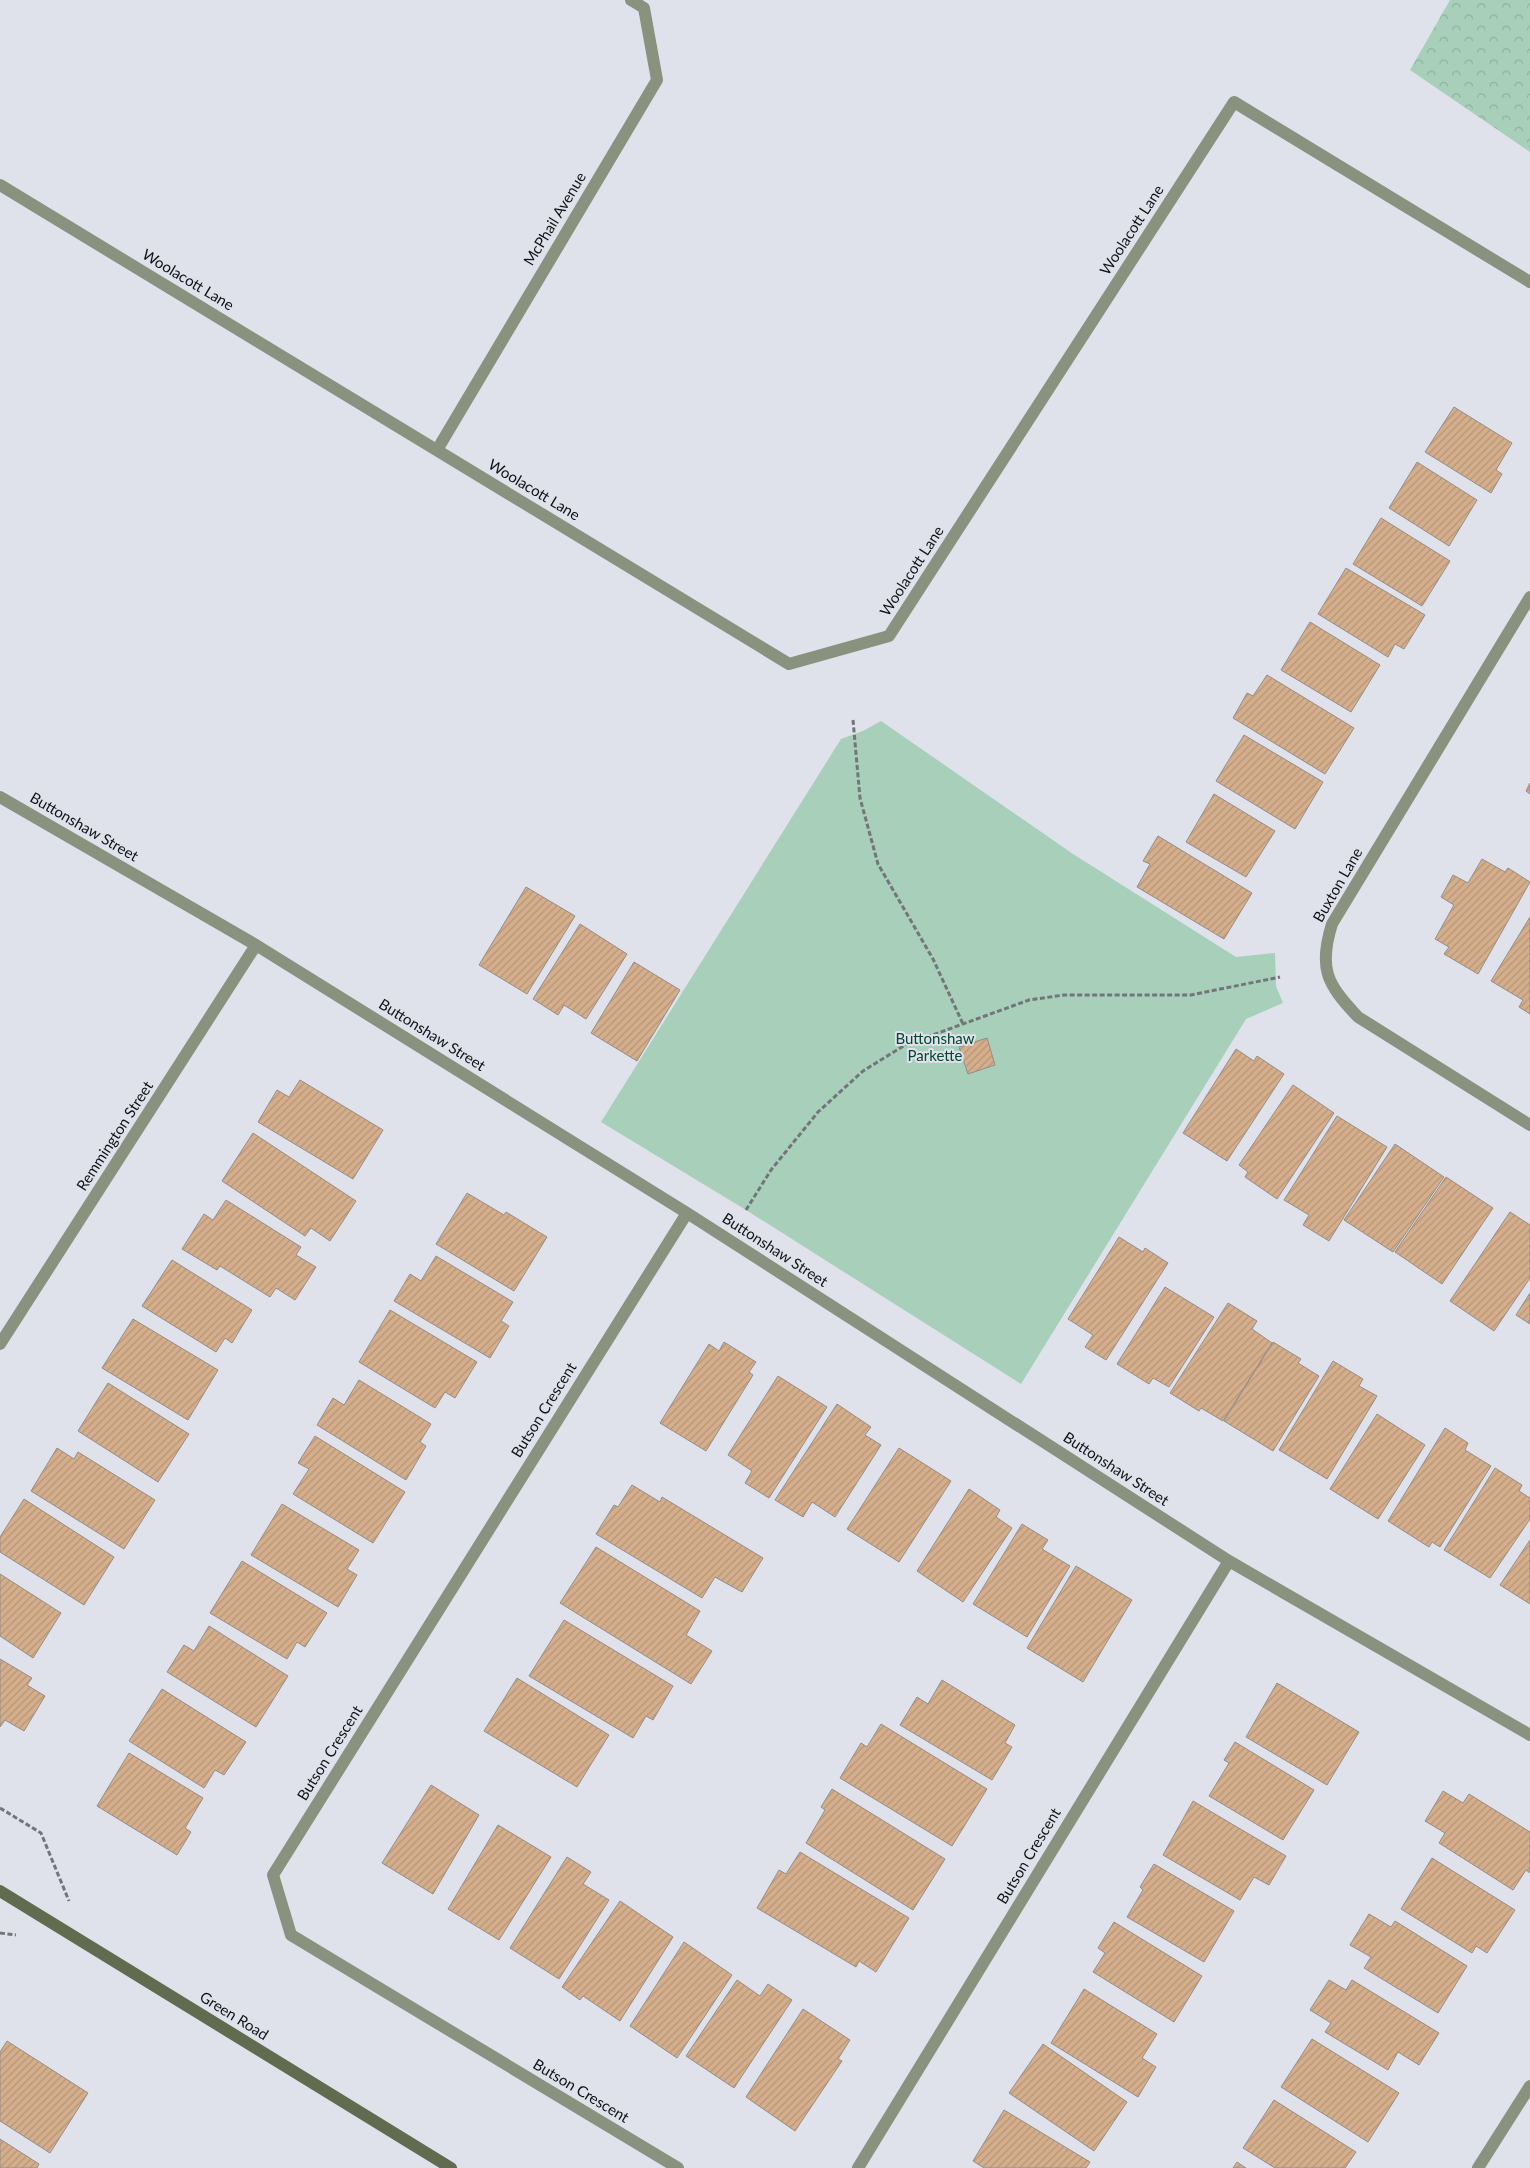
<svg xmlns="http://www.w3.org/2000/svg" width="1530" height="2168" font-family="Lato,sans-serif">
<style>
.green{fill:#a7cfb9}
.forest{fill:url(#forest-crowns)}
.building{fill:url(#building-hatch);stroke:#958d87}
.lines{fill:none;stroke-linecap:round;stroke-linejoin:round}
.path{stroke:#73757a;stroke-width:3;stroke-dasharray:5 2.5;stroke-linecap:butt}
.street{stroke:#89927f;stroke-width:12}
.secondary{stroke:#606b50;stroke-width:12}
.labels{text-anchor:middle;stroke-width:4;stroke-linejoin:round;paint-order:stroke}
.street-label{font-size:15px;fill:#101114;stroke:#dfe2eb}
.park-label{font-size:15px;fill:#02462d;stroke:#dfe2eb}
</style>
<defs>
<pattern id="forest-crowns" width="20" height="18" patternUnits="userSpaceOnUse" patternTransform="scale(1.25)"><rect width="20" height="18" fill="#a7cfb9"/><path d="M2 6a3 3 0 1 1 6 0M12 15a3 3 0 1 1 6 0" fill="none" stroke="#8fb19e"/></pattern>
<pattern id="building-hatch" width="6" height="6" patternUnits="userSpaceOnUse" patternTransform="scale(1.25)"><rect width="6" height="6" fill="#d5ae8c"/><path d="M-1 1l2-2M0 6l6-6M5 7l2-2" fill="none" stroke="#b69578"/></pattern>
</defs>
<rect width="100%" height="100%" fill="#dfe2eb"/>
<path class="green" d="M881 721 1073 854 1236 957 1275 953 1276 986 1283 1003 1246 1019 1021 1384 746 1210 601 1122 841 739 863 731Z"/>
<path class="forest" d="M1450 0H1530V152L1410 70Z"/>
<path class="building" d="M1454 407 1512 443 1496 470 1502 474 1491 493 1425 452Z
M1417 462 1477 500 1449 546 1389 508Z
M1381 518 1450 561 1422 606 1353 564Z
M1346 568 1425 615 1404 649 1395 644 1388 657 1318 614Z
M1310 622 1380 665 1351 712 1281 670Z
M1267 675 1354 728 1325 774 1233 718 1247 693 1253 696Z
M1244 735 1323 782 1295 829 1216 781Z
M1530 783V794L1526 791Z
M1214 794 1275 831 1246 877 1186 842Z
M1158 836 1252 893 1224 939 1137 887 1150 864 1143 861Z
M1482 859 1505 872 1508 868 1530 882 1478 974 1444 954 1449 947 1435 939 1454 905 1441 897 1453 875 1468 883Z
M526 887 575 916 527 994 479 965Z
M1530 917V1014L1519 1007 1523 1000 1491 981Z
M580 924 627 954 586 1019 564 1005 558 1015 533 999Z
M634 962 680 990 637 1061 591 1033Z
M987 1038 995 1065 968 1074 959 1047Z
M1236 1049 1254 1061 1257 1056 1284 1074 1227 1161 1183 1133Z
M300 1080 383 1130 353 1179 258 1122 277 1090 289 1097Z
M1293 1085 1334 1113 1277 1199 1245 1177 1248 1172 1239 1165Z
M1337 1116 1387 1147 1329 1241 1303 1225 1309 1215 1284 1200Z
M253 1133 356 1201 330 1241 311 1228 305 1236 222 1181Z
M1395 1144 1444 1177 1393 1252 1344 1220Z
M1446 1177 1493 1208 1442 1284 1395 1252Z
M467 1193 504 1215 506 1212 547 1237 514 1291 436 1244Z
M226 1200 301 1247 296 1255 316 1267 295 1300 276 1288 270 1297 220 1266 217 1270 182 1249 204 1214 213 1220Z
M1510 1212 1530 1225V1278L1494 1331 1450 1301Z
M1119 1237 1143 1252 1145 1248 1168 1263 1106 1360 1085 1347 1093 1335 1068 1319Z
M436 1256 513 1302 501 1321 509 1326 490 1358 394 1301 410 1274 421 1281Z
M172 1260 252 1310 232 1343 225 1338 216 1352 142 1306Z
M1165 1287 1214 1317 1169 1387 1153 1378 1149 1384 1117 1364Z
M1530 1293V1324L1516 1315Z
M1228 1303 1257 1321 1252 1329 1272 1343 1223 1421 1201 1408 1199 1411 1170 1393Z
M390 1310 477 1362 455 1398 445 1392 435 1408 359 1362Z
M133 1319 218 1370 188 1420 102 1368Z
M724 1342 756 1362 749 1372 753 1375 706 1451 660 1423 709 1344 719 1351Z
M1273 1342 1301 1359 1298 1363 1319 1376 1273 1451 1224 1421Z
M1333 1361 1363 1379 1359 1386 1377 1396 1327 1479 1279 1450Z
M778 1376 827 1407 769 1498 745 1483 752 1471 728 1455Z
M359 1380 431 1424 420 1442 426 1446 406 1480 317 1425 333 1398 344 1405Z
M108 1383 189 1434 158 1482 78 1431Z
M837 1404 871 1427 865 1435 881 1445 835 1517 812 1502 803 1517 775 1500Z
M1377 1414 1425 1445 1378 1519 1330 1489Z
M1445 1428 1468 1443 1465 1450 1491 1466 1440 1547 1432 1542 1429 1547 1388 1521Z
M315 1436 405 1492 373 1543 293 1494 309 1469 298 1463Z
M57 1448 74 1459 78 1452 155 1500 124 1549 31 1491Z
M899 1448 951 1481 899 1562 847 1529Z
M1495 1468 1522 1485 1519 1491 1530 1498V1519L1490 1578 1444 1550Z
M632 1485 660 1502 662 1497 763 1558 742 1592 715 1577 702 1598 596 1534 614 1505 618 1507Z
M969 1489 1000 1510 996 1517 1012 1528 963 1602 917 1571Z
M24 1499 114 1557 84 1605 0 1552V1537Z
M282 1504 359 1550 347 1569 357 1575 338 1607 251 1555Z
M1022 1524 1048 1540 1042 1549 1070 1566 1027 1637 973 1604Z
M1530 1540V1604L1500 1585Z
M596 1547 700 1611 686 1635 712 1651 691 1684 560 1603Z
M242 1561 327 1613 305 1647 297 1642 287 1659 210 1613Z
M1076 1566 1132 1600 1083 1682 1027 1648Z
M0 1574 61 1613 33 1658 0 1636Z
M564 1620 673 1686 653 1720 646 1716 633 1738 529 1676Z
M209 1626 288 1676 256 1727 167 1672 184 1645 194 1651Z
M0 1659 32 1678 27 1685 45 1696 24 1731 5 1720 0 1727Z
M517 1678 609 1735 577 1787 484 1731Z
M942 1680 1015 1725 1005 1743 1012 1747 992 1780 900 1725 917 1697 928 1704Z
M1277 1683 1359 1732 1327 1785 1246 1737Z
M162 1689 246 1742 224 1775 215 1770 204 1788 129 1741Z
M881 1724 987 1789 952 1846 840 1778 861 1743 867 1747Z
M1235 1742 1314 1790 1283 1840 1209 1796 1229 1763 1224 1760Z
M129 1753 203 1798 185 1828 191 1832 177 1855 97 1806Z
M431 1785 479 1815 433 1894 382 1863Z
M832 1789 945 1859 913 1910 806 1843 825 1810 821 1807Z
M1443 1791 1463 1803 1469 1794 1530 1832V1873L1526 1870 1513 1890 1439 1843 1445 1833 1425 1821Z
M1193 1801 1286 1856 1269 1885 1254 1877 1240 1900 1163 1855Z
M498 1825 551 1857 499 1940 448 1909Z
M800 1852 909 1918 876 1972 859 1961 856 1967 757 1908 779 1870 786 1874Z
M567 1857 591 1872 583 1884 609 1900 559 1979 510 1948Z
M1432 1858 1515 1910 1487 1953 1476 1946 1472 1953 1401 1909Z
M1154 1864 1234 1911 1204 1962 1127 1917 1143 1890 1140 1887Z
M620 1901 673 1937 620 2021 583 1996 580 2000 562 1987Z
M1369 1914 1391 1927 1395 1921 1467 1966 1438 2013 1364 1968 1371 1957 1350 1945Z
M1114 1922 1202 1976 1174 2022 1093 1972 1105 1953 1098 1948Z
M684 1942 732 1975 677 2058 630 2026Z
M737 1980 760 1996 768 1984 792 2000 734 2088 686 2056Z
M1329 1980 1346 1990 1352 1980 1439 2033 1419 2065 1398 2052 1388 2070 1325 2032 1331 2023 1310 2010Z
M1084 1989 1157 2034 1142 2058 1156 2067 1138 2097 1051 2043Z
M803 2009 850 2040 838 2059 842 2061 795 2131 746 2097Z
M1312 2039 1399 2093 1368 2142 1281 2087Z
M7 2041 88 2093 50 2153 0 2121V2052Z
M1043 2044 1127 2102 1094 2151 1009 2093Z
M1274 2100 1356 2152 1345 2168H1275L1243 2148Z
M1004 2110 1090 2162 1086 2168H984L973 2161Z
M0 2139 39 2164 37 2168H0Z
M1237 2162 1246 2168H1233Z"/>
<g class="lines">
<path class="path" d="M853 720 860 798 878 864 933 959 963 1024
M746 1210 771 1170 818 1112 863 1071 905 1045 1029 1000 1064 995H1191L1280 977
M0 1808 41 1833 69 1901
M0 1933 16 1935"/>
<path class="street" d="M0 185 789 664 889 636 1234 102 1530 282
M437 450 657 80 644 8 631 0
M1530 597 1332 924C1318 969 1327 984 1358 1017L1530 1125
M0 797 256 945 687 1213 1229 1561 1530 1735
M0 1344 256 945
M678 2168 291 1935 273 1875 687 1213
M858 2168 1229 1561
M1478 2168 1530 2086"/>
<path class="secondary" d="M0 1891 451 2168"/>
</g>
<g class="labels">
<g class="street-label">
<text transform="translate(555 219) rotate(-59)" y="5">McPhail Avenue</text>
<text transform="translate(1132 230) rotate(-57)" y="5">Woolacott Lane</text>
<text transform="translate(188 280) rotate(31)" y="5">Woolacott Lane</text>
<text transform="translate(534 490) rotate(31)" y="5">Woolacott Lane</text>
<text transform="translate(912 571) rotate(-57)" y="5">Woolacott Lane</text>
<text transform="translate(84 827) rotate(30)" y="5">Buttonshaw Street</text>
<text transform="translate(1338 885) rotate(-60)" y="5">Buxton Lane</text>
<text transform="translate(432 1035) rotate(32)" y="5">Buttonshaw Street</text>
<text transform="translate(115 1136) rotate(-57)" y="5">Remmington Street</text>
<text transform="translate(775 1250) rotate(33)" y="5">Buttonshaw Street</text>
<text transform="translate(544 1410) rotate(-58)" y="5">Butson Crescent</text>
<text transform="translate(1116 1469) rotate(33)" y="5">Buttonshaw Street</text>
<text transform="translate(330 1753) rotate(-58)" y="5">Butson Crescent</text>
<text transform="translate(1029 1856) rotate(-59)" y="5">Butson Crescent</text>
<text transform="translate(234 2016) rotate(32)" y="5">Green Road</text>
<text transform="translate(581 2091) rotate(31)" y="5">Butson Crescent</text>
</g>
<g class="park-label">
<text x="935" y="1044">Buttonshaw<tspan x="935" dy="17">Parkette</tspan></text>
</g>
</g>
</svg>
